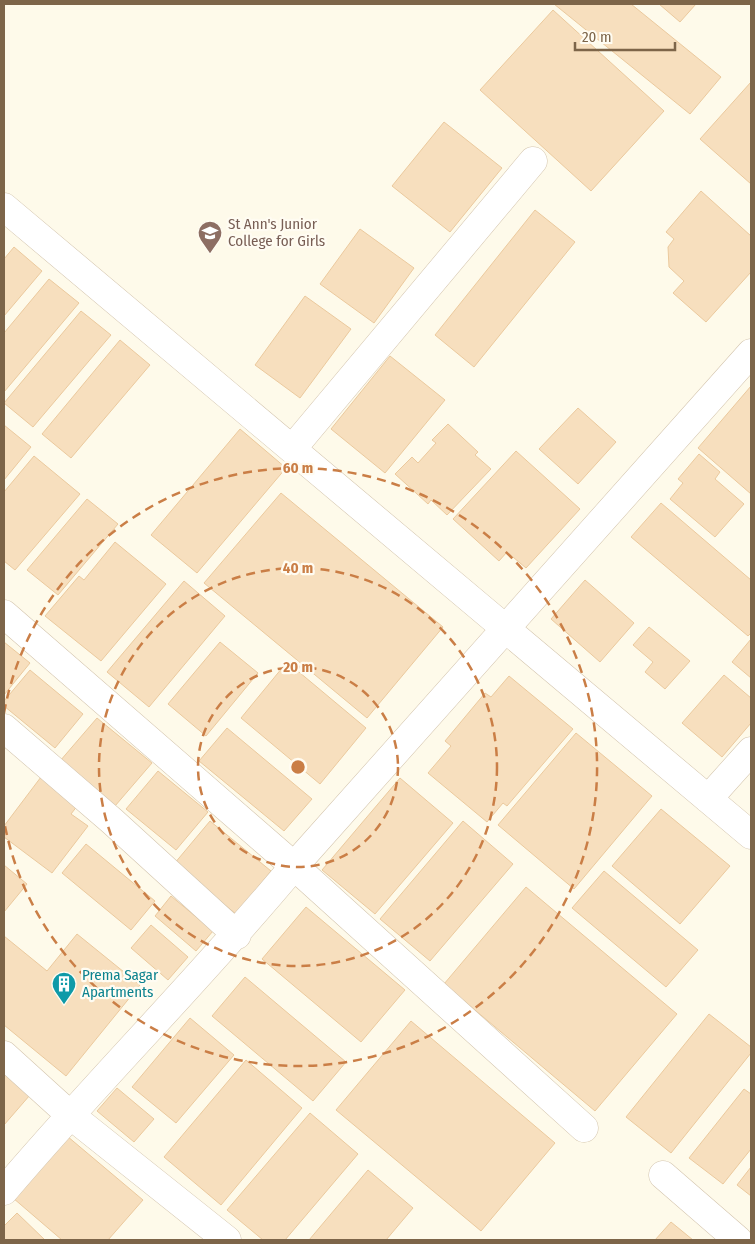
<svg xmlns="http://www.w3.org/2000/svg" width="755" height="1244" font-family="'Fira Sans Condensed',sans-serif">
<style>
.building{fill:#f7dfbe;stroke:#ebc99d}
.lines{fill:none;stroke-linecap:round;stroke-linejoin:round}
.street-casing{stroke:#d3c4ad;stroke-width:29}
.street{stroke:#fff;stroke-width:28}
.ring{fill:none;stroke:#ca7e46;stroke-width:2.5;stroke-dasharray:9 6}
.labels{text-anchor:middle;stroke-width:4.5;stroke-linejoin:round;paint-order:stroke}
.education-label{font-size:15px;fill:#785e54;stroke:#fffcf2;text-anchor:start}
.culture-label{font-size:15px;fill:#0d838f;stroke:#fffcf2;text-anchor:start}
.centre{fill:#ca7e46;stroke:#fffcf2;stroke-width:2.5}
.ring-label{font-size:15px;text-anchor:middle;font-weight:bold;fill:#ca7e46;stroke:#fffcf2;stroke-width:4.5;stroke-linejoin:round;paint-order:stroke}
</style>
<rect width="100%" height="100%" fill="#fefaea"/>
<path class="building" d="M554 4H631L721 77 690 114Z
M659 4H696L680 22Z
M553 10 664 111 591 191 480 90Z
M751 82V184L700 139Z
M444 122 502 168 450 232 392 186Z
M701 191 751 236V272L706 322 673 293 684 281 669 267 668 247 674 239 666 232Z
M535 210 575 242 474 367 435 335Z
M360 229 414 268 374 323 320 284Z
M14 247 42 271 4 316V259Z
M49 279 79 303 4 392V333Z
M305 296 351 329 300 398 255 365Z
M81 311 111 335 33 427 4 403Z
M120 340 150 365 71 458 42 434Z
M390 356 445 400 385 473 331 429Z
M751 386V494L698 448Z
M578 408 616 442 578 484 539 449Z
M448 424 478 452 475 455 491 469 447 515 431 500 428 504 395 474 412 457 418 463 436 443 432 440Z
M4 425 31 447 4 480Z
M240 429 286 468 197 573 151 535Z
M516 451 580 509 526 568 507 552 499 561 453 519Z
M699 454 720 472 715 479 744 504 715 537 670 499 683 483 678 479Z
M34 456 80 494 15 570 4 561V492Z
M281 493 443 627 367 718 204 583Z
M87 499 118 524 58 595 27 570Z
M661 503 751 580V633L748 636 631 537Z
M115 542 166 584 101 661 45 616 79 576 84 580Z
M585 580 634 623 600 662 551 619Z
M184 581 225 616 149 707 107 672Z
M649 627 690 661 665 689 645 672 653 662 633 645Z
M751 639V678L732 662Z
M4 642 30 663 4 695Z
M220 642 258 673 206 736 168 704Z
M287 662 366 728 320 784 241 718Z
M30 670 83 714 55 748 4 706V701Z
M724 675 751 698V723L722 757 682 723Z
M509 676 573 729 507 806 503 803 487 822 428 773 451 746 445 741 485 693 491 697Z
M97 718 152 763 115 806 60 761Z
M227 728 312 799 284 831 199 761Z
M576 733 652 796 574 889 498 825Z
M158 771 208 812 176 850 126 809Z
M41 777 78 805 71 814 88 826 52 873 4 837V826Z
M400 778 453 823 375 914 322 870Z
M661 809 730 866 680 924 612 866Z
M210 821 271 871 236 914 174 864Z
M463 821 513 864 430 961 380 919Z
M86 844 155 901 131 930 62 873Z
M4 865 27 884 4 912Z
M604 871 698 950 666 987 572 908Z
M526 887 677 1014 595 1111 444 984Z
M171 896 213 931 196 951 155 916Z
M306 907 405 990 361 1042 262 959Z
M151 925 188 957 168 980 131 948Z
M77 934 140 985 66 1076 4 1025V936L47 971Z
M245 977 346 1062 313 1101 212 1016Z
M709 1014 751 1047V1053L671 1153 626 1117Z
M190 1018 234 1055 176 1123 132 1087Z
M411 1021 555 1143 481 1231 336 1110Z
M246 1060 302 1108 221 1205 164 1157Z
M4 1074 30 1095 4 1125Z
M117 1088 154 1119 134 1142 97 1111Z
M744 1089 751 1094V1149L723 1184 689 1158Z
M310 1113 358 1154 285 1240H263L227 1210Z
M67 1136 143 1200 108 1240H62L13 1198Z
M751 1167V1196L737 1185Z
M368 1170 413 1208 386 1240H309Z
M17 1213 45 1240H4V1226Z
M671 1222 693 1240H655Z"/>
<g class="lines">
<defs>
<path id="street" d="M4 207 751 835
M292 449 533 161
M4 614 294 866 584 1128
M4 728 112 821 237 935
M708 799 751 751
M4 1055 69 1114 227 1240
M663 1175 738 1240
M4 1191C98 1080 201 978 294 866L751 353"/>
</defs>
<use href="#street" class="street-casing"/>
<use href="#street" class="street"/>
</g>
<g class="ring">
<circle cx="298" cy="767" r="100"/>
<circle cx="298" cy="767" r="199"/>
<path d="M4 713A299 299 0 1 1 4 821"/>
</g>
<defs>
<symbol id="university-pin" viewBox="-11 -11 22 30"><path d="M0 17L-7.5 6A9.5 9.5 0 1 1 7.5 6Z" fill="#8d6e63" stroke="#fffcf2"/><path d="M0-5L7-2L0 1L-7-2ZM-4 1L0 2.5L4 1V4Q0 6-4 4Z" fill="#fff"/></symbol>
<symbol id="building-pin" viewBox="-11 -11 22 30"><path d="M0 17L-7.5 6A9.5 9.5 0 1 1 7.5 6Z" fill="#0f9aa8" stroke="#fffcf2"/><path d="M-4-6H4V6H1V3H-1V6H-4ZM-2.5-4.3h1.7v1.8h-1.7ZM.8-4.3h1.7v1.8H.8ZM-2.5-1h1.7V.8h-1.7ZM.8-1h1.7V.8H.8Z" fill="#fff"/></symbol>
</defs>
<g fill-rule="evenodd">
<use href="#university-pin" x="196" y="219" width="28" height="38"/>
<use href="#building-pin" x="50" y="970" width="28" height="38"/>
</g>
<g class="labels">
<g class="education-label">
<text x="228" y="229">St Ann's Junior<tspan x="228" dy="17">College for Girls</tspan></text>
</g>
<g class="culture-label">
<text x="82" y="980">Prema Sagar<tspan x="82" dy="17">Apartments</tspan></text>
</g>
</g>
<circle cx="298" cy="767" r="8" class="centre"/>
<g class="ring-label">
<text x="298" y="473">60 m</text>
<text x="298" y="573">40 m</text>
<text x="298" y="672">20 m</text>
</g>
<rect width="755" height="1244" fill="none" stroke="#7d6549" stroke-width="10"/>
<path d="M575 42v8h100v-8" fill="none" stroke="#7d6549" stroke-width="2.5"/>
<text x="582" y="42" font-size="15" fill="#7d6549" stroke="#fffcf2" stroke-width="4" paint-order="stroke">20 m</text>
</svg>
